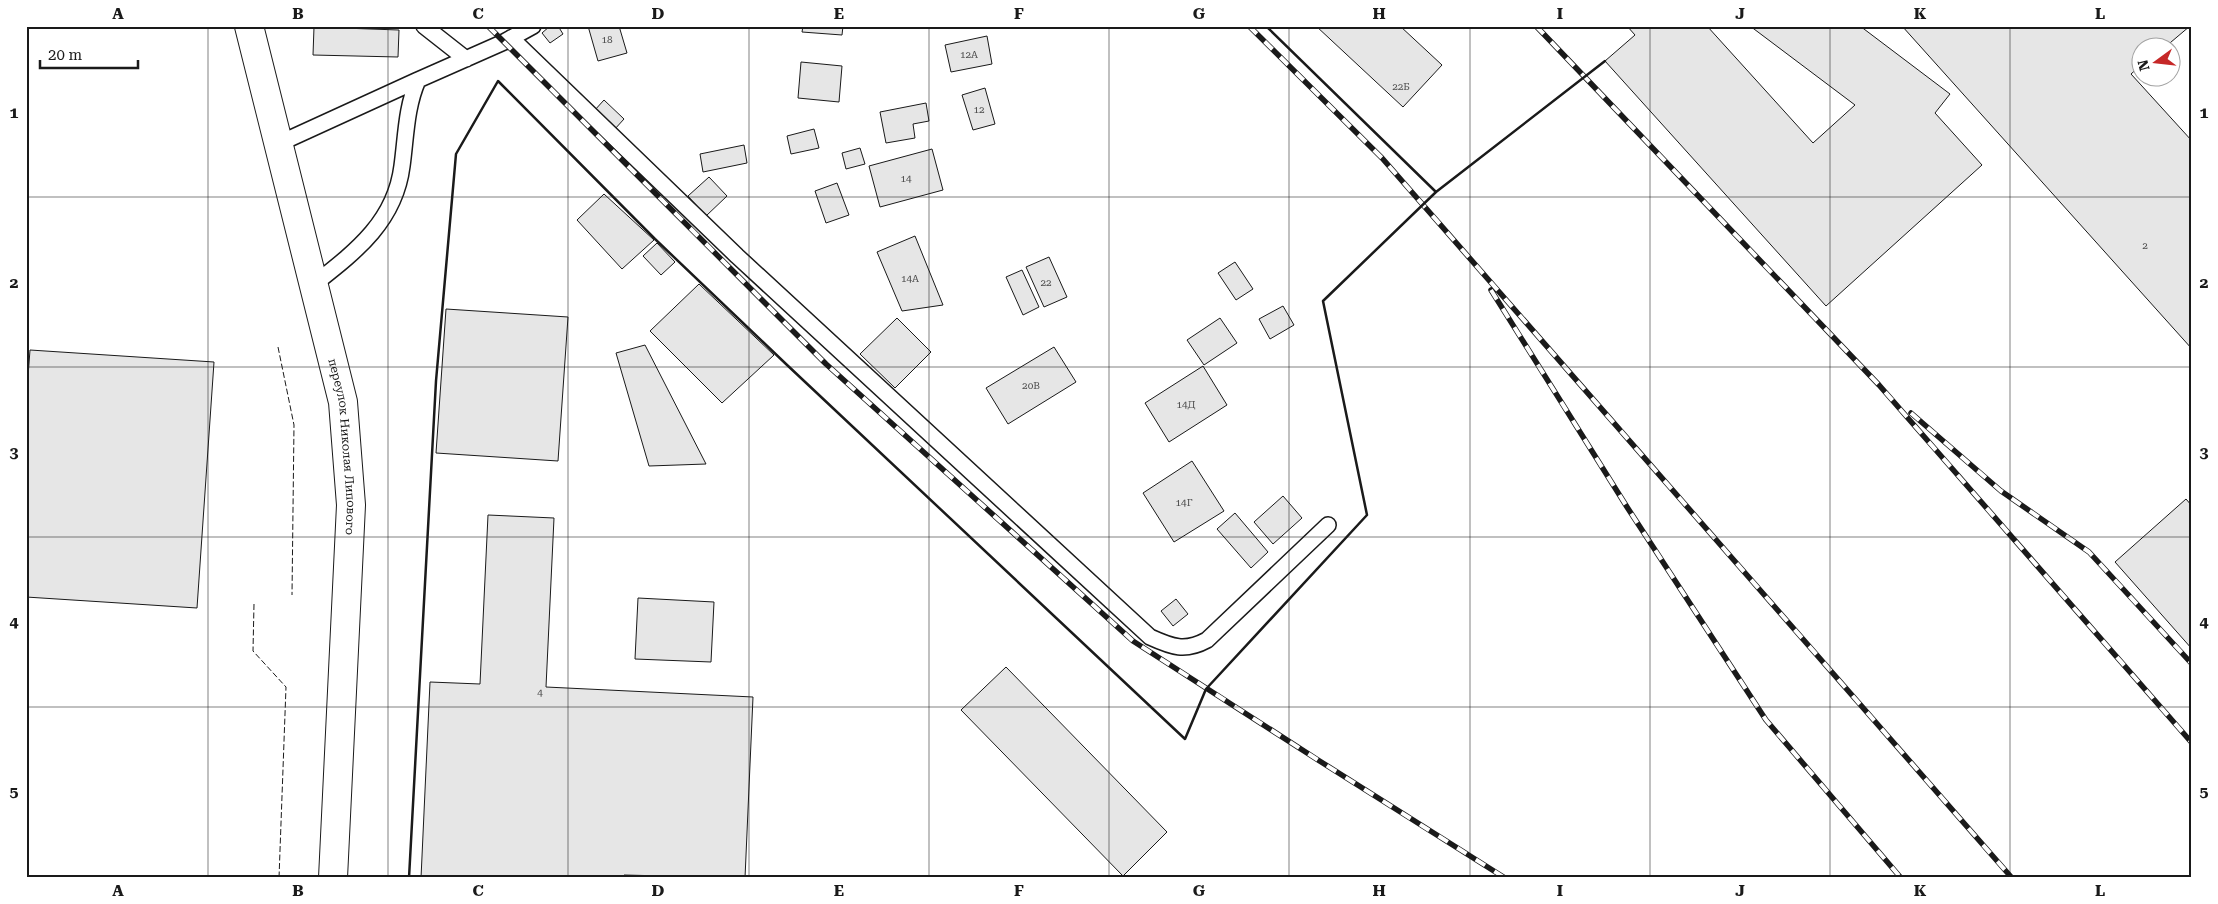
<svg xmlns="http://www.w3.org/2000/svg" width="2218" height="904" font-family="'Roboto Serif',serif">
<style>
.building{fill:#e6e6e6;stroke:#1a1a1a}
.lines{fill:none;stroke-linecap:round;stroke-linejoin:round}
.service-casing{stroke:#1a1a1a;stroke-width:18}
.tertiary-casing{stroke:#1a1a1a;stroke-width:30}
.service{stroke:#fff;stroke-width:15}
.tertiary{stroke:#fff;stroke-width:28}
.rail-casing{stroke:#1a1a1a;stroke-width:5.5}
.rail{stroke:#fff;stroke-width:4;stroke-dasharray:11;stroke-linecap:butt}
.fence{stroke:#1a1a1a;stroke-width:1;stroke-dasharray:6 2.5;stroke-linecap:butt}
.wall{stroke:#1a1a1a;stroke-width:2.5}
.grid{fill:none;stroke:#1a1a1a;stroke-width:1;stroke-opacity:0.55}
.labels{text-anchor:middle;stroke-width:4;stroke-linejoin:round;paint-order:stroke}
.number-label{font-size:10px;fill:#4d4d4d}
.street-label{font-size:12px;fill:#1a1a1a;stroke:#fff}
.neatline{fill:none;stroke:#1a1a1a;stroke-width:2}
.grid-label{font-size:16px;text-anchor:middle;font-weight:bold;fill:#1a1a1a}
</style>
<rect width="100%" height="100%" fill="#fff"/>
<path class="building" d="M550 26H558L563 34 550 43 542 33Z
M588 26H619L627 53 598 61Z
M803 26H843L842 35 802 32Z
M1316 26H1400L1442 65 1403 107Z
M1627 26H1707L1813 143 1855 105 1750 26H1860L1950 94 1935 113 1982 165 1826 306 1605 61 1635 35Z
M1902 26H2190L2164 48H2140V66L2131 74 2192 141V349Z
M314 27 399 30 398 57 313 55Z
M987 36 992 64 951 72 945 45Z
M801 62 842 66 839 102 798 98Z
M985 88 995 124 973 130 962 95Z
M604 100 624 119 614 130 594 111Z
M926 103 929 121 913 124 915 138 886 143 880 112Z
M814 129 819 148 791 154 787 136Z
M744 145 747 163 703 172 700 154Z
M860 148 865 164 846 169 842 153Z
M932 149 943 190 880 207 869 166Z
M709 177 727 196 706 216 688 196Z
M837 183 849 215 826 223 815 191Z
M604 194 654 240 622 269 577 220Z
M915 236 943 305 902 311 877 252Z
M657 243 675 262 661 275 643 256Z
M1049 257 1067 297 1044 307 1026 267Z
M1235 262 1253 289 1236 300 1218 273Z
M1022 270 1039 307 1023 315 1006 277Z
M699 284 774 355 722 403 650 331Z
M1283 306 1294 325 1270 339 1259 319Z
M446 309 568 317 558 461 436 453Z
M897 318 931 352 895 388 860 354Z
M1220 318 1237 343 1204 365 1187 340Z
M645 345 706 464 649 466 616 353Z
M1054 347 1076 382 1008 424 986 388Z
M30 350 214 362 197 608 26 597V403Z
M1203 366 1227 405 1169 442 1145 403Z
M1192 461 1224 511 1174 542 1143 493Z
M1283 496 1302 518 1273 544 1254 522Z
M2186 499 2192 506V649L2115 562Z
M1235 513 1268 552 1251 568 1217 529Z
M488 515 554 518 546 687 753 697 745 878 624 875V878H421L430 682 480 684Z
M638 598 714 602 711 662 635 659Z
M1176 599 1188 614 1173 626 1161 611Z
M1006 667 1167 832 1123 876 961 710Z"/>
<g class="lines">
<defs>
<path id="service" d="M424 26 466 59
M511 38 737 256 1150 637C1172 647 1185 652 1207 640L1328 525
M278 144 418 80
M313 285C355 252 395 222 402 166 406 137 406 107 418 80L504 42 533 26"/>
<g id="tertiary">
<path id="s1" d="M249 26 343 402 351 505 333 878"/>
</g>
</defs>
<use href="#service" class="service-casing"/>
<use href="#tertiary" class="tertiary-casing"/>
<use href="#service" class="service"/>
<use href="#tertiary" class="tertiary"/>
<defs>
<path id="rail" d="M488 26 826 364 1133 641 1318 760 1505 878
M1249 26 1382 158 2012 878
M1536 26 1879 385 2192 743
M1491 290 1627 507 1766 720 1901 878
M1911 413 2001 491 2089 552 2192 664"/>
</defs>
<use href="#rail" class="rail-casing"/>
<use href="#rail" class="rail"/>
<path class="fence" d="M278 347 294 425 292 595
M254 604 253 651 286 687 279 878"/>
<path class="wall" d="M1266 26 1436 192 1605 61
M409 878 436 381 456 154 498 81 655 239 786 364 1185 739 1206 689 1367 515 1323 301 1436 192"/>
</g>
<path class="grid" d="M208 26V878M388 26V878M568 26V878M749 26V878M929 26V878M1109 26V878M1289 26V878M1470 26V878M1650 26V878M1830 26V878M2010 26V878M26 197H2192M26 367H2192M26 537H2192M26 707H2192"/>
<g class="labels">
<g class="number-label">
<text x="607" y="43">18</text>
<text x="969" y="58">12А</text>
<text x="1401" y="90">22Б</text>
<text x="979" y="113">12</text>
<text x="906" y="182">14</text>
<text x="2145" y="249">2</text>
<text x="910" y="282">14А</text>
<text x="1046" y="286">22</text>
<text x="1031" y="389">20В</text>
<text x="1186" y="408">14Д</text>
<text x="1184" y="506">14Г</text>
<text x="540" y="696">4</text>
</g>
<g class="street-label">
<text dy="4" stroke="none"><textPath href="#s1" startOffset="432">переулок Николая Липового</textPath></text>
</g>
</g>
<rect width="2218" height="904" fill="none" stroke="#ffffff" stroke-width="55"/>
<g transform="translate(2156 62) rotate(255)"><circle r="24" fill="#ffffff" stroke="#a3a3a3"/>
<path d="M0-4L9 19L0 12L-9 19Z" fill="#c62828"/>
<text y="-8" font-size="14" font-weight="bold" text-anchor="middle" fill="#1a1a1a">N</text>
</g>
<path d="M40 60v8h98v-8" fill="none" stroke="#1a1a1a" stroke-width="2.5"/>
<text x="48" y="60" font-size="15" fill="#1a1a1a" stroke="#ffffff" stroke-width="4" paint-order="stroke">20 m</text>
<rect x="28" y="28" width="2162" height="848" class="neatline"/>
<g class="grid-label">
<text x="118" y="19">A</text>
<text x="298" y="19">B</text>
<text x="478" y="19">C</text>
<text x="658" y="19">D</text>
<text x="839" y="19">E</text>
<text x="1019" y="19">F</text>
<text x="1199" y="19">G</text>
<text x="1379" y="19">H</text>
<text x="1560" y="19">I</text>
<text x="1740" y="19">J</text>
<text x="1920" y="19">K</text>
<text x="2100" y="19">L</text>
<text x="14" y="118">1</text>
<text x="2204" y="118">1</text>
<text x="14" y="288">2</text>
<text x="2204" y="288">2</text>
<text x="14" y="458">3</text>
<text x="2204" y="458">3</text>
<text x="14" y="627">4</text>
<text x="2204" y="627">4</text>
<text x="14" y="797">5</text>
<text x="2204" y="797">5</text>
<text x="118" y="896">A</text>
<text x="298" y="896">B</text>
<text x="478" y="896">C</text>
<text x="658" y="896">D</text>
<text x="839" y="896">E</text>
<text x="1019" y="896">F</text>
<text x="1199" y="896">G</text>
<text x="1379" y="896">H</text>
<text x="1560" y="896">I</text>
<text x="1740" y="896">J</text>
<text x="1920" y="896">K</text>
<text x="2100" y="896">L</text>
</g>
</svg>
